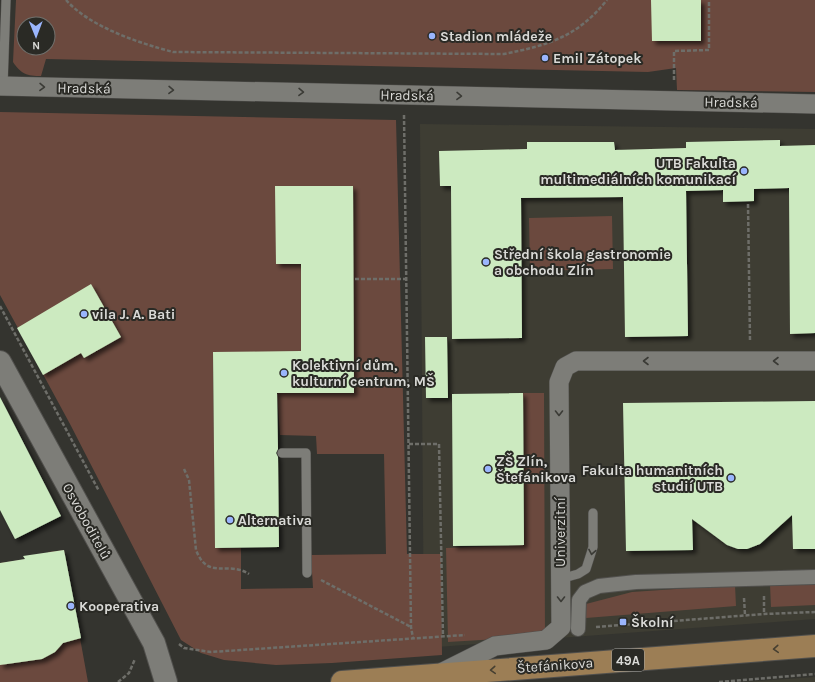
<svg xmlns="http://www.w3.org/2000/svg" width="815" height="682" font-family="Karla,sans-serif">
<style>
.built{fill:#3e3d33}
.green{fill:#6b493e;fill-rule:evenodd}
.building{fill:#cceac0;filter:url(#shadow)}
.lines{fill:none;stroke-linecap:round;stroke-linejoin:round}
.service-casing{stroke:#51504d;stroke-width:10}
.pedestrian-casing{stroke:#51504d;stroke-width:16}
.minor-casing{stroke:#51504d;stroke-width:20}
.tertiary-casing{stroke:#51504d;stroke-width:24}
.primary-casing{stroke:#51504d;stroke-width:24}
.path{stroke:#6e6e69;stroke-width:2.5;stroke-dasharray:4 2;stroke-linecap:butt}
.service{stroke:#7d7d78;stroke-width:9}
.pedestrian{stroke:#7d7d78;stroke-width:14}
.minor{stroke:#7d7d78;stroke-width:19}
.tertiary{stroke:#7d7d78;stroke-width:22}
.primary{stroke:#9c7e55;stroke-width:22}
.oneway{stroke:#3b3b36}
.oneway2{stroke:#463f31}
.poi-dot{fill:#9ab5fd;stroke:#2a2a25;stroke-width:1.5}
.labels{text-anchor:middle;stroke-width:4;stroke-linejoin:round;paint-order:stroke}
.shield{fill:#2a2a25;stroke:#a5a5a2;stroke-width:1}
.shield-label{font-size:13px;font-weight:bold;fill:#dadad7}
.poi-label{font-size:14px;font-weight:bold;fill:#dadad7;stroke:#2a2a25;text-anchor:start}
.street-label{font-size:14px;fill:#dadad7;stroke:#2a2a25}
</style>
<defs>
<filter id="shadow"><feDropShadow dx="3.5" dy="3.5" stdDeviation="2" flood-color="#0009"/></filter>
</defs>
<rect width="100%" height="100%" fill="#34342f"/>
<path class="built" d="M420 124 815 129V619L424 648Z
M815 677V682H745Z"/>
<path class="green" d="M16 0H815V92L677 90 676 68 648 72 46 59 41 76C27 76 21 74 13 62ZM24 24H48V48H24Z
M0 112 396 120 407 554H441L442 655 332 663 276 665 224 660 201 653 181 640 70 424 0 295ZM213 353 277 393 280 435 316 436 317 454H384L386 554 311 555 313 588 241 589V548H215Z
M612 216 613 269 530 271 529 218Z
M523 393H544L545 636 448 642 446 548 524 545Z
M64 550 88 682H0V563L48 556V552Z
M770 584H815V605L771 607Z
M735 585 736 606 586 618V604L632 592Z"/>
<path class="building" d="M651 0H701V41H652Z
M780 140V146L815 145V333L790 334 789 188 754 189V201L723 202V190L686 191 688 336 625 337 623 197 521 198 522 338 452 339 451 186H440L439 151 527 149V142H614L615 150 686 148V142Z
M275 186H353L354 393H277L278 449 276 453 278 457 279 547 215 548 213 352 301 351V264H276Z
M91 284 121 337 84 358 81 353 43 375 17 328Z
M425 337H447L448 398H426Z
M523 393 524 545 453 546 452 394Z
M0 397 61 516 15 539 0 510Z
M815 401V549H793L792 515 760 544 747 549H738L727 545 692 519 693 550 626 551 623 403Z
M64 550 81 638 63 643 55 652 42 659 0 665V563L25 559 23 556Z"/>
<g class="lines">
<defs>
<path id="service" d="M3 86 6 0
M282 453H306L307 573
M560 579 578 574 586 569 593 547V513"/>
<path id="pedestrian" d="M578 629 579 600 585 592 599 586 636 582 815 577"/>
<path id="minor" d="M0 86 815 104
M441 673 495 646 546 640 561 627 559 382 565 367 576 361H815"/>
<path id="tertiary" d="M0 362 154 643 166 682"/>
<path id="primary" d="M342 682 815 646"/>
</defs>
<use href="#service" class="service-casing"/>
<use href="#pedestrian" class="pedestrian-casing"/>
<use href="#minor" class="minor-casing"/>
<use href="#tertiary" class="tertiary-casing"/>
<use href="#primary" class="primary-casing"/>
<path class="path" d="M66 0C90 27 139 43 173 52L504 54C549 45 577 37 607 0
M674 80V51L709 50V0
M404 115 411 627 413 638
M748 204 750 340
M355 279H405
M0 306 99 491
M409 444H439L443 637
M184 469 189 480 196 550C208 581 227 560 249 574
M321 580 411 627
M764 596V614
M744 598 745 615
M596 627 764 614 815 612
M179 644 184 648 211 652 465 635
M118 682 129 673 135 659
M719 682 815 674"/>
<use href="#service" class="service"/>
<use href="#pedestrian" class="pedestrian"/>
<use href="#minor" class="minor"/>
<use href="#tertiary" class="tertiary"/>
<use href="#primary" class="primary"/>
</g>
<defs><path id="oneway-chevron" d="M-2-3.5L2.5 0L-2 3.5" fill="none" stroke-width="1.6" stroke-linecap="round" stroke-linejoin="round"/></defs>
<g class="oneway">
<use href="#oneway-chevron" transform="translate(42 87) rotate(1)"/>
<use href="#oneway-chevron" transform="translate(171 90) rotate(1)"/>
<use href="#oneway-chevron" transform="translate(301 92) rotate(1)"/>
<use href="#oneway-chevron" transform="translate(459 96) rotate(1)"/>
<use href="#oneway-chevron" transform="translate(646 361) rotate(-180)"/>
<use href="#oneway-chevron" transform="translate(776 361) rotate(-180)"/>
<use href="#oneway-chevron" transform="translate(559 413) rotate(90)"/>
<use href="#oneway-chevron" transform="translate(592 552) rotate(100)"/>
<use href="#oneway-chevron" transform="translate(561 599) rotate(90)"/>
</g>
<g class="oneway2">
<use href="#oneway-chevron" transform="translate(776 649) rotate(176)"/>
<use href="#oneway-chevron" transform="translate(493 670) rotate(176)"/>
</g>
<g class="poi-dot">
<circle cx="432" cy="36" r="4"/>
<circle cx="545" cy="58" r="4"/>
<circle cx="744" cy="171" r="4"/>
<circle cx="486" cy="262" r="4"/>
<circle cx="84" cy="314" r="4"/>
<circle cx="284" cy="373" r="4"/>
<circle cx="488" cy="469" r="4"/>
<circle cx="731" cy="478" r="4"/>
<circle cx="230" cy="520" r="4"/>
<circle cx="71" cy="606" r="4"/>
<rect x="619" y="618" width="8" height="8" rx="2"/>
</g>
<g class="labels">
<rect class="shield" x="612" y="649" width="32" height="22" rx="3"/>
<g class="shield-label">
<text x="628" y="665">49A</text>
</g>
<g class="poi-label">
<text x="440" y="41">Stadion mládeže</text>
<text x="553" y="63">Emil Zátopek</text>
<text x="736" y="168" text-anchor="end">UTB Fakulta<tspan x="736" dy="16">multimediálních komunikací</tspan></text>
<text x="494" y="259">Střední škola gastronomie<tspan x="494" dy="16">a obchodu Zlín</tspan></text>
<text x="92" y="319">vila J. A. Bati</text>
<text x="292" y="370">Kolektivní dům,<tspan x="292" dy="16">kulturní centrum, MŠ</tspan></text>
<text x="496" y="466">ZŠ Zlín,<tspan x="496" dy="16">Štefánikova</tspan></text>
<text x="723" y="475" text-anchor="end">Fakulta humanitních<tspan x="723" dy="16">studií UTB</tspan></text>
<text x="238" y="525">Alternativa</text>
<text x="79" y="611">Kooperativa</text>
<text x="631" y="627">Školní</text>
</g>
<g class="street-label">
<text transform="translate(84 88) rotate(1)" y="5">Hradská</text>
<text transform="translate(407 95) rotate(1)" y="5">Hradská</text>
<text transform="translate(731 102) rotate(1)" y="5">Hradská</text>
<text transform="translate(87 521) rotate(61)" y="5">Osvoboditelů</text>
<text transform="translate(560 532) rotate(-90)" y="5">Univerzitní</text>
<text transform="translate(555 665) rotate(-4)" y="5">Štefánikova</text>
</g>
</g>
<g transform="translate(36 36) rotate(179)"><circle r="19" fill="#2a2a25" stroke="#70706c"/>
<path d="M0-3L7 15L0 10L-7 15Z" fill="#9ab5fd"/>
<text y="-6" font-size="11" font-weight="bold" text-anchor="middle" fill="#dadad7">N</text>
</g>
</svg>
